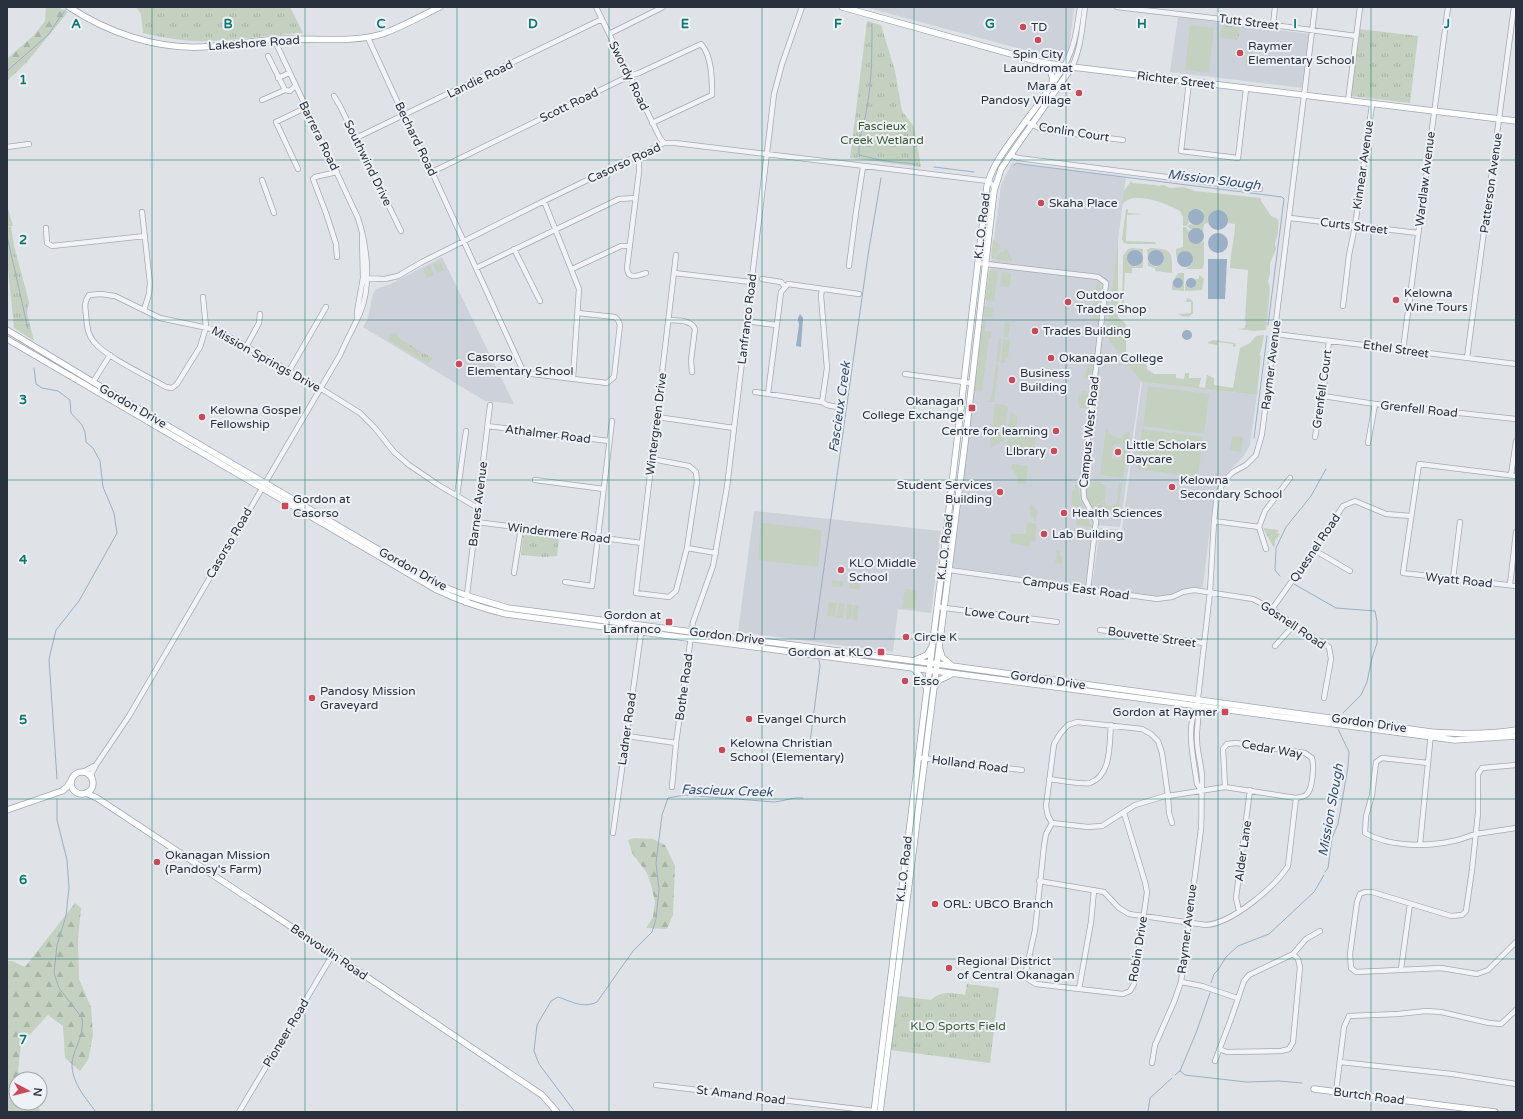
<svg xmlns="http://www.w3.org/2000/svg" width="1523" height="1119" font-family="'Varela Round',sans-serif">
<style>
.built{fill:#cdd1d9}
.green{fill:#c4d1c0;fill-rule:evenodd}
.forest{fill:url(#forest-firs)}
.park{fill:url(#park-tufts)}
.water{fill:#9bafc6}
.lines{fill:none;stroke-linecap:round;stroke-linejoin:round}
.stream{stroke:#9bafc6;stroke-width:1}
.minor-casing{stroke:#a5a9b1;stroke-width:6}
.major-casing{stroke:#9fa6b3;stroke-width:7}
.minor{stroke:#f1f3f6;stroke-width:4.5}
.major{stroke:#fff;stroke-width:5.5}
.grid{fill:none;stroke:#0f766e;stroke-width:1;stroke-opacity:0.55}
.poi-dot{fill:#c7495a;stroke:#eef1f5;stroke-width:1.5}
.labels{text-anchor:middle;stroke-width:4;stroke-linejoin:round;paint-order:stroke}
.street-label{font-size:12px;fill:#29303e;stroke:#eef1f5}
.poi-label{font-size:12px;fill:#29303e;stroke:#eef1f5;text-anchor:start}
.park-label{font-size:12px;fill:#3c5937;stroke:#eef1f5}
.water-label{font-size:13px;font-style:italic;fill:#354e70;stroke:#eef1f5}
.grid-label{font-size:13px;text-anchor:middle;font-weight:bold;fill:#0f766e;stroke:#eef1f5;stroke-width:4;stroke-linejoin:round;paint-order:stroke}
</style>
<defs>
<pattern id="forest-firs" width="22" height="20" patternUnits="userSpaceOnUse"><rect width="22" height="20" fill="#c4d1c0"/><path d="M5 1l3.5 6h-7zM16 11l3.5 6h-7z" fill="#a8b4a6"/></pattern>
<pattern id="park-tufts" width="24" height="20" patternUnits="userSpaceOnUse"><rect width="24" height="20" fill="#c4d1c0"/><path d="M3 7l-1-3M5 7V3M7 7l1-3M15 17l-1-3M17 17v-4M19 17l1-3" fill="none" stroke="#a8b4a6"/></pattern>
</defs>
<rect width="100%" height="100%" fill="#dfe2e7"/>
<path class="built" d="M865 7H1074L1069 49 1062 60Z
M1178 17 1309 34 1302 88 1170 72Z
M1012 163 1126 177 1106 337 1141 379 1120 527 1096 525 1088 586 951 567 1001 185Z
M442 257 514 404 485 401 363 327 368 318 373 294 376 289 391 284Z
M1142 382 1257 395 1250 445 1243 457 1219 481 1214 493 1203 587 1183 591 1164 597 1092 587 1100 528 1122 530Z
M754 511 941 531 931 613 898 609 893 652 738 632Z"/>
<path class="green" d="M1190 25 1214 28 1209 73 1185 70Z
M1247 51 1252 52 1251 66 1245 65Z
M1131 181 1133 183 1155 185 1158 186 1163 185 1170 188 1184 187 1195 191 1261 198V201L1271 216 1278 219C1279 226 1278 237 1275 243L1276 249 1270 263V273L1268 281 1270 289 1269 300 1266 330 1254 331 1238 329 1245 328V325L1246 324 1245 320 1248 270 1230 268C1230 253 1235 239 1235 224L1227 223 1228 221 1208 220V223L1204 224 1203 232 1200 229H1190L1187 226 1190 224 1194 225 1203 211 1198 209 1188 219 1189 223 1186 226H1183V217L1180 211C1166 203 1132 190 1122 205L1124 191Z
M1126 209H1128V213L1143 214 1127 215 1126 241 1155 242 1156 244H1127L1123 242 1122 239Z
M1183 227H1186L1189 231 1188 239 1201 243 1204 241V265L1202 269H1186L1192 264 1189 252C1183 250 1179 252 1176 258V249L1183 247Z
M993 239 1000 245 999 251 995 254 994 259 991 256Z
M1118 239V318L1124 322 1126 325V351L1129 355 1146 356 1147 369 1154 374H1176V378L1184 379 1185 373H1189V378H1201L1199 387 1205 388 1207 375 1214 378V385L1233 388 1240 348 1250 343 1256 336 1264 335 1261 351 1259 355 1261 356 1257 395 1142 382 1106 337Z
M1006 248 1012 259V261L996 259V255L1000 252H1004Z
M1132 248 1143 249V268H1132V273H1125L1123 314 1122 312 1123 256 1128 249ZM1136 250 1143 255 1140 265 1135 267 1131 251Z
M1150 248C1173 249 1172 252 1172 273L1155 271V268L1148 266 1147 250ZM1155 250 1160 251 1164 255 1163 263 1156 267 1151 265 1148 261 1152 251Z
M440 261 444 270 437 273 433 264Z
M430 266 434 275 427 278 423 269Z
M992 270 998 271 994 302 985 300 989 271Z
M1002 272 1011 273 1010 287 1000 286Z
M1178 273H1184V291L1172 290V283Z
M1199 275 1204 279 1202 290 1185 291V283L1188 287 1193 288 1195 281 1194 279H1199Z
M1097 281 1101 287 1097 321 1092 320Z
M1187 298 1192 300 1193 302V313L1189 317 1182 316 1178 314 1191 313V302H1186Z
M984 306 993 308 992 318 983 317Z
M983 319 986 320 985 331 991 332V338H989L982 391 975 392 974 387Z
M1005 322 1010 323 1008 337H1004Z
M999 339H1002L999 363 996 362Z
M1003 339 1010 340 1008 358H1006L1005 363H1001V361Z
M1213 340 1235 343 1236 346 1233 347V344L1218 342 1217 345 1207 343Z
M1089 353 1094 354 1092 372 1089 378H1085Z
M996 364 999 365 994 402H988V401H991Z
M1148 386 1209 394 1204 434 1143 426Z
M1083 391H1087C1089 397 1089 403 1086 408H1080C1077 403 1078 395 1083 391Z
M995 404 1005 405 1008 407 1004 440 990 448Z
M1011 411 1017 418 1016 433 1007 438Z
M1106 429C1111 434 1111 438 1120 438L1126 432H1130L1123 478 1100 475ZM1114 444 1123 445 1121 460 1112 458Z
M1142 429 1203 437 1198 477 1137 469Z
M1016 435 1036 437 1034 456 1010 454V450L1006 449 1007 441Z
M1232 436 1243 437 1241 452 1230 450Z
M1012 464 1028 466 1026 484 1017 483 1018 477 1013 470H1011Z
M1076 482H1078L1079 495 1083 507 1071 506 1072 491H1074Z
M1087 482H1101L1106 488 1105 500 1092 507H1090C1086 498 1083 491 1087 482Z
M1119 483H1122L1118 512 1099 509 1098 516 1092 508 1105 501 1106 506 1113 507 1114 504H1117Z
M1030 505 1034 506 1038 512 1036 522 1034 521 1033 517H1031Z
M1084 514 1092 526 1091 527 1077 525 1076 521Z
M1027 522 1037 524 1035 542H1031L1030 546 1010 543 1011 534H1026Z
M761 523 822 530 818 567 758 560Z
M1057 551H1060V556L1063 557 1062 564 1055 563Z
M832 580 843 582V587L832 586Z
M849 583 860 584V590L849 588Z
M905 589 917 591 915 609 902 608Z
M829 602 837 603 835 617 827 616Z
M839 603 845 604 843 618H836Z
M847 604 853 605 851 619H846Z
M854 605 859 606 857 620H852Z"/>
<path class="forest" d="M46 7H58L68 12 27 62 7 81V59L34 35 45 21Z
M7 205 13 226H7Z
M634 838 653 839 665 845 675 866 673 915 667 929 646 928 653 917 655 902 651 885 647 873 632 853 628 840Z
M75 903 81 908 78 940 79 979 91 1007 93 1035 88 1060 80 1071 65 1058 63 1026 48 1015 21 1044 18 1071 23 1079H16V1103H36L41 1112H7V961H12L25 967Z"/>
<path class="park" d="M136 7H290L303 33C272 34 241 40 210 41 188 42 165 38 143 33L141 14Z
M867 21 881 25 895 71 902 111 914 127 921 167 850 158Z
M1222 25 1240 27 1238 40 1220 38Z
M1359 29 1418 36 1410 103 1351 96Z
M11 226 14 246 29 302 27 313 34 341 14 328 7 259V227Z
M395 332 400 339 432 358 428 364 388 340 391 333 393 334Z
M1263 528 1279 530 1277 533 1280 534 1275 541 1274 548Z
M527 534 559 538 557 556 543 557 521 555 523 536Z
M967 984 999 988 990 1063 891 1050 898 996 931 1000C941 990 953 993 965 995Z"/>
<path class="water" d="M1188 217a8 8 0 1 1 16 0a8 8 0 1 1-16 0Z
M1208 220a10 10 0 1 1 20 0a10 10 0 1 1-20 0Z
M1188 236a8 8 0 1 1 16 0a8 8 0 1 1-16 0Z
M1208 243a10 10 0 1 1 20 0a10 10 0 1 1-20 0Z
M1127 258a8 8 0 1 1 16 0a8 8 0 1 1-16 0Z
M1148 258a8 8 0 1 1 16 0a8 8 0 1 1-16 0Z
M1177 259a8 8 0 1 1 16 0a8 8 0 1 1-16 0Z
M1208 259H1227L1225 299H1208Z
M1173 283a5 5 0 1 1 10 0a5 5 0 1 1-10 0Z
M1186 283a5 5 0 1 1 10 0a5 5 0 1 1-10 0Z
M800 314 803 318 801 347 796 346 799 325 798 318Z
M1182 335a5 5 0 1 1 10 0a5 5 0 1 1-10 0Z"/>
<g class="lines">
<path class="stream" d="M872 24C872 52 872 79 867 107 865 123 858 138 859 155L885 161 915 164
M7 71 49 34 58 20 67 8
M1014 165 1017 163 1021 164 1282 197 1284 199 1268 325
M934 167 974 172
M7 236 28 329
M34 368 36 384 42 388 58 391 70 400 71 413 82 425 85 432 86 442 93 448 100 461 103 487 114 513 117 533 79 601 56 630 49 659 57 779
M1254 438 1267 336
M1280 576 1275 570 1276 548 1286 527 1311 496 1326 469
M1294 584 1336 608 1375 611 1377 621V643L1372 658 1367 682 1361 695 1343 713
M814 639 868 255 881 178
M810 742 820 666 819 660
M57 799V820L67 860 69 888 66 916 57 945 54 973 59 988 82 1018C84 1032 78 1042 74 1054 66 1076 84 1096 96 1112
M1325 872 1328 868 1332 838 1338 824 1348 767 1349 752 1338 729
M1211 983 1214 974 1218 970 1226 957 1238 946 1269 934 1314 892 1324 875
M1180 1071 1185 1075 1246 1082 1279 1081 1302 1083
M1175 1075 1180 1071 1196 1033 1210 993
M575 1112 539 1064 534 1051 537 1025 551 1001 558 997C570 1001 584 1009 597 1002L633 951 652 932 656 919 659 889 656 863 662 815 668 798 685 795 774 802C785 801 792 797 803 798
M1148 1112 1150 1098 1172 1078"/>
<defs>
<path id="minor" d="M596 7 660 138 664 143
M1117 7 1273 25 1356 36
M1273 25 1275 7
M609 34 663 7
M368 38 404 116 432 172 524 373 607 383 614 377 620 325 618 320 615 317 578 313
M268 56 285 90
M1064 66C1075 47 1077 28 1080 7
M1072 67C1081 48 1082 28 1085 7
M278 78 289 73
M1189 82 1181 151 1238 158 1246 89
M334 96 340 106 401 231
M262 100 285 90 290 91 295 86
M1348 101 1360 7
M1029 123 1043 130 1123 140
M356 138 602 19
M7 147 29 144
M639 155V172L627 268C628 280 637 276 646 273
M1010 155 1018 158 1260 189
M298 169 276 122 305 108
M337 172 315 177 313 179 326 213 336 244 337 257
M432 172 629 76 639 73 701 44C712 56 712 79 712 95L652 123
M262 180 274 213
M544 201 579 289 573 378
M142 212 150 283 149 294 144 310
M1290 218 1418 233
M46 228 47 243 52 246 145 236
M514 249 540 301
M978 263 1098 277 1106 283 1083 479 1084 498 1096 521 1088 590
M849 266 856 212 863 167
M476 268 619 199 635 198
M572 269 621 246H630
M674 273 751 282
M363 278 385 279 398 276 422 262 544 201 664 143H675L988 181 993 185 994 189
M762 279 781 282 785 287
M203 297 206 327 200 347 177 384 172 388 166 387C147 376 106 357 94 342 87 334 87 325 86 315 85 307 84 302 89 295L101 294 115 296 160 318 217 330 320 388 360 413 375 428 394 452 409 465 440 486 478 508
M1343 306 1349 255 1355 226 1372 105
M357 318V312L363 278 362 236
M668 320C677 321 691 319 695 329L691 360 692 372
M746 321 776 325
M1275 334 1516 364
M246 347 259 323 260 314
M1403 350 1448 7
M1467 358 1514 7
M289 371 326 307
M905 374 971 383
M93 382 110 355
M755 392 822 402 827 405 837 407
M768 394 781 292 788 284 859 294
M1323 396 1375 404 1516 419
M822 402 827 368 821 296 822 289
M657 417 734 428
M487 426 609 441
M1315 437 1323 396 1329 341
M1368 443 1375 404
M652 459 689 466 696 472 697 482 687 548 676 591 669 597 636 593 676 255
M1511 475 1516 441
M1516 476 1419 464 1403 573 1516 586
M535 480 604 489
M457 496 466 431
M1214 521 1259 527 1265 511 1290 478
M476 522 642 543
M1259 527 1266 549
M687 548 716 553
M1314 550 1350 571
M942 569 1157 599 1172 597 1183 592 1194 590 1253 599 1272 609 1294 625 1329 647 1331 659 1324 698
M514 573 521 528
M1453 579 1460 522
M565 582 592 586 612 421
M1510 585 1516 532
M466 603 490 405
M937 607 1057 622
M1272 609 1314 550 1343 506 1355 501 1386 514 1411 516
M1100 630 1204 643
M1275 646 1294 625
M1197 707C1185 727 1194 761 1197 784L1201 790
M627 736 676 743
M922 758 1022 770
M1428 763 1431 733
M1516 765 1482 768 1478 774V813L1472 870 1466 911 1462 915 1451 916 1372 892H1365L1360 894 1357 902 1350 954 1351 968 1356 972 1441 968 1477 974 1488 970 1516 942
M83 772 94 766
M92 778V773L96 765 129 716 340 355C346 341 354 327 360 313 372 285 367 246 358 218L274 39
M1049 779C1057 780 1084 785 1090 783 1112 775 1109 744 1111 725
M672 787 676 743 693 622 713 566 727 487 774 94 782 64 802 7
M1052 823 1046 834 1044 846 1035 930 1026 971 1028 979 1036 984 1123 994 1130 991 1134 984 1147 892 1145 882 1124 813
M1172 823 1169 813 1168 796 1162 753 1158 741 1151 734 1142 729 1077 722 1068 725 1060 734 1054 744 1046 806 1048 816 1052 823 1088 827 1102 826 1135 805 1165 796H1168L1225 787 1296 798C1299 797 1303 797 1306 795 1313 790 1314 766 1312 758L1305 753 1236 743 1227 744 1223 749 1225 787
M613 833 642 626
M1420 844 1428 763 1382 758 1376 762 1372 795 1366 816 1365 833C1390 847 1426 847 1453 841 1461 840 1468 836 1476 834 1489 832 1503 830 1516 828
M1039 881 1104 892 1119 908 1129 914 1206 925C1232 923 1274 888 1288 866L1296 798
M1239 911 1236 898 1250 790
M1401 969 1410 904
M1181 982 1202 986 1237 998
M1079 989 1091 922 1094 890
M1219 1049 1227 1052 1281 1051 1289 1049 1293 1042 1300 967 1298 959 1293 954
M1215 1061 1231 1019 1244 981 1249 975 1293 954 1306 939 1320 931
M1340 1062 1452 1074 1516 1084
M1152 1063 1155 1045 1174 1002 1181 982 1201 829C1202 813 1201 798 1202 783 1203 769 1197 754 1197 740 1196 729 1200 718 1197 707L1210 592 1214 521 1217 495 1224 481 1233 472 1246 465 1256 455 1262 434 1315 7
M656 1085 874 1111
M1336 1092 1344 1027 1349 1016 1398 1014 1426 1011 1441 1012 1489 1023 1501 1024 1516 1010
M239 1112 333 954"/>
<path id="major" d="M69 7C107 32 155 49 201 47 228 46 255 40 283 39 312 38 355 43 382 34 402 27 421 16 440 7
M842 7 1040 62 1064 66 1516 121
M1042 63C1050 69 1054 75 1052 84
M7 330 93 382 420 574 449 589 468 596 508 608 930 663 1431 732C1459 734 1488 735 1516 730
M7 339 435 589C458 600 481 608 506 614L1455 740 1516 736
M940 650 942 657 951 665
M915 660 927 655 931 648
M913 668 920 676 927 689
M935 686 939 680 950 675
M71 783a11 11 0 1 1 22 0a11 11 0 1 1-22 0Z
M86 793 97 798 349 965 542 1095 557 1112
M7 810 62 791 67 787 72 779
M1314 1089 1495 1112
M874 1112 942 569 987 186C993 162 1011 142 1025 122 1039 104 1052 85 1064 66
M880 1112 965 443 994 191 1001 169 1009 157 1072 67"/>
</defs>
<use href="#minor" class="minor-casing"/>
<use href="#major" class="major-casing"/>
<use href="#minor" class="minor"/>
<use href="#major" class="major"/>
</g>
<path class="grid" d="M152 7V1112M305 7V1112M457 7V1112M609 7V1112M762 7V1112M914 7V1112M1066 7V1112M1218 7V1112M1371 7V1112M7 160H1516M7 320H1516M7 480H1516M7 639H1516M7 799H1516M7 959H1516"/>
<g class="poi-dot">
<circle cx="1023" cy="27" r="4"/>
<circle cx="1038" cy="40" r="4"/>
<circle cx="1240" cy="53" r="4"/>
<circle cx="1079" cy="93" r="4"/>
<circle cx="1041" cy="203" r="4"/>
<circle cx="1396" cy="300" r="4"/>
<circle cx="1068" cy="302" r="4"/>
<circle cx="1035" cy="331" r="4"/>
<circle cx="1051" cy="358" r="4"/>
<circle cx="459" cy="364" r="4"/>
<circle cx="1012" cy="380" r="4"/>
<rect x="968" y="404" width="8" height="8" rx="2"/>
<circle cx="202" cy="417" r="4"/>
<circle cx="1056" cy="431" r="4"/>
<circle cx="1054" cy="451" r="4"/>
<circle cx="1118" cy="452" r="4"/>
<circle cx="1172" cy="487" r="4"/>
<circle cx="1000" cy="492" r="4"/>
<rect x="281" y="502" width="8" height="8" rx="2"/>
<circle cx="1064" cy="513" r="4"/>
<circle cx="1044" cy="534" r="4"/>
<circle cx="841" cy="570" r="4"/>
<rect x="665" y="618" width="8" height="8" rx="2"/>
<circle cx="906" cy="637" r="4"/>
<rect x="877" y="648" width="8" height="8" rx="2"/>
<circle cx="905" cy="681" r="4"/>
<circle cx="312" cy="698" r="4"/>
<rect x="1221" y="708" width="8" height="8" rx="2"/>
<circle cx="749" cy="719" r="4"/>
<circle cx="722" cy="750" r="4"/>
<circle cx="157" cy="862" r="4"/>
<circle cx="935" cy="904" r="4"/>
<circle cx="949" cy="968" r="4"/>
</g>
<g class="labels">
<g class="street-label">
<text transform="translate(1249 22) rotate(7)" y="4">Tutt Street</text>
<text transform="translate(254 43) rotate(-4)" y="4">Lakeshore Road</text>
<text transform="translate(629 76) rotate(64)" y="4">Swordy Road</text>
<text transform="translate(480 79) rotate(-26)" y="4">Landie Road</text>
<text transform="translate(1176 80) rotate(7)" y="4">Richter Street</text>
<text transform="translate(569 105) rotate(-26)" y="4">Scott Road</text>
<text transform="translate(1074 132) rotate(9)" y="4">Conlin Court</text>
<text transform="translate(319 136) rotate(64)" y="4">Barrera Road</text>
<text transform="translate(416 139) rotate(64)" y="4">Bechard Road</text>
<text transform="translate(368 163) rotate(64)" y="4">Southwind Drive</text>
<text transform="translate(624 163) rotate(-25)" y="4">Casorso Road</text>
<text transform="translate(1363 165) rotate(-82)" y="4">Kinnear Avenue</text>
<text transform="translate(1425 179) rotate(-83)" y="4">Wardlaw Avenue</text>
<text transform="translate(1491 183) rotate(-82)" y="4">Patterson Avenue</text>
<text transform="translate(982 226) rotate(-83)" y="4">K.L.O. Road</text>
<text transform="translate(1354 226) rotate(7)" y="4">Curts Street</text>
<text transform="translate(747 319) rotate(-83)" y="4">Lanfranco Road</text>
<text transform="translate(1396 349) rotate(8)" y="4">Ethel Street</text>
<text transform="translate(266 359) rotate(29)" y="4">Mission Springs Drive</text>
<text transform="translate(1271 365) rotate(-83)" y="4">Raymer Avenue</text>
<text transform="translate(1322 389) rotate(-82)" y="4">Grenfell Court</text>
<text transform="translate(133 406) rotate(30)" y="4">Gordon Drive</text>
<text transform="translate(1419 409) rotate(6)" y="4">Grenfell Road</text>
<text transform="translate(656 424) rotate(-83)" y="4">Wintergreen Drive</text>
<text transform="translate(1089 432) rotate(-84)" y="4">Campus West Road</text>
<text transform="translate(548 434) rotate(7)" y="4">Athalmer Road</text>
<text transform="translate(478 504) rotate(-83)" y="4">Barnes Avenue</text>
<text transform="translate(559 533) rotate(7)" y="4">Windermere Road</text>
<text transform="translate(229 543) rotate(-60)" y="4">Casorso Road</text>
<text transform="translate(945 547) rotate(-83)" y="4">K.L.O. Road</text>
<text transform="translate(1315 548) rotate(-56)" y="4">Quesnel Road</text>
<text transform="translate(413 569) rotate(29)" y="4">Gordon Drive</text>
<text transform="translate(1459 580) rotate(6)" y="4">Wyatt Road</text>
<text transform="translate(1076 588) rotate(8)" y="4">Campus East Road</text>
<text transform="translate(997 615) rotate(7)" y="4">Lowe Court</text>
<text transform="translate(1293 625) rotate(34)" y="4">Gosnell Road</text>
<text transform="translate(727 636) rotate(7)" y="4">Gordon Drive</text>
<text transform="translate(1152 637) rotate(8)" y="4">Bouvette Street</text>
<text transform="translate(1048 680) rotate(8)" y="4">Gordon Drive</text>
<text transform="translate(684 687) rotate(-82)" y="4">Bothe Road</text>
<text transform="translate(1369 723) rotate(8)" y="4">Gordon Drive</text>
<text transform="translate(627 729) rotate(-82)" y="4">Ladner Road</text>
<text transform="translate(1272 749) rotate(10)" y="4">Cedar Way</text>
<text transform="translate(970 764) rotate(7)" y="4">Holland Road</text>
<text transform="translate(1243 851) rotate(-82)" y="4">Alder Lane</text>
<text transform="translate(904 869) rotate(-83)" y="4">K.L.O. Road</text>
<text transform="translate(1187 929) rotate(-83)" y="4">Raymer Avenue</text>
<text transform="translate(1138 949) rotate(-81)" y="4">Robin Drive</text>
<text transform="translate(329 952) rotate(34)" y="4">Benvoulin Road</text>
<text transform="translate(286 1033) rotate(-59)" y="4">Pioneer Road</text>
<text transform="translate(741 1095) rotate(7)" y="4">St Amand Road</text>
<text transform="translate(1369 1096) rotate(7)" y="4">Burtch Road</text>
</g>
<g class="poi-label">
<text x="1031" y="31">TD</text>
<text x="1248" y="50">Raymer<tspan x="1248" dy="14">Elementary School</tspan></text>
<text x="1038" y="58" text-anchor="middle">Spin City<tspan x="1038" dy="14">Laundromat</tspan></text>
<text x="1071" y="90" text-anchor="end">Mara at<tspan x="1071" dy="14">Pandosy Village</tspan></text>
<text x="1049" y="207">Skaha Place</text>
<text x="1404" y="297">Kelowna<tspan x="1404" dy="14">Wine Tours</tspan></text>
<text x="1076" y="299">Outdoor<tspan x="1076" dy="14">Trades Shop</tspan></text>
<text x="1043" y="335">Trades Building</text>
<text x="467" y="361">Casorso<tspan x="467" dy="14">Elementary School</tspan></text>
<text x="1059" y="362">Okanagan College</text>
<text x="1020" y="377">Business<tspan x="1020" dy="14">Building</tspan></text>
<text x="964" y="405" text-anchor="end">Okanagan<tspan x="964" dy="14">College Exchange</tspan></text>
<text x="210" y="414">Kelowna Gospel<tspan x="210" dy="14">Fellowship</tspan></text>
<text x="1048" y="435" text-anchor="end">Centre for learning</text>
<text x="1126" y="449">Little Scholars<tspan x="1126" dy="14">Daycare</tspan></text>
<text x="1046" y="455" text-anchor="end">LIbrary</text>
<text x="1180" y="484">Kelowna<tspan x="1180" dy="14">Secondary School</tspan></text>
<text x="992" y="489" text-anchor="end">Student Services<tspan x="992" dy="14">Building</tspan></text>
<text x="293" y="503">Gordon at<tspan x="293" dy="14">Casorso</tspan></text>
<text x="1072" y="517">Health Sciences</text>
<text x="1052" y="538">Lab Building</text>
<text x="849" y="567">KLO Middle<tspan x="849" dy="14">School</tspan></text>
<text x="661" y="619" text-anchor="end">Gordon at<tspan x="661" dy="14">Lanfranco</tspan></text>
<text x="914" y="641">Circle K</text>
<text x="873" y="656" text-anchor="end">Gordon at KLO</text>
<text x="913" y="685">Esso</text>
<text x="320" y="695">Pandosy Mission<tspan x="320" dy="14">Graveyard</tspan></text>
<text x="1217" y="716" text-anchor="end">Gordon at Raymer</text>
<text x="757" y="723">Evangel Church</text>
<text x="730" y="747">Kelowna Christian<tspan x="730" dy="14">School (Elementary)</tspan></text>
<text x="165" y="859">Okanagan Mission<tspan x="165" dy="14">(Pandosy's Farm)</tspan></text>
<text x="943" y="908">ORL: UBCO Branch</text>
<text x="957" y="965">Regional District<tspan x="957" dy="14">of Central Okanagan</tspan></text>
</g>
<g class="park-label">
<text x="882" y="130">Fascieux<tspan x="882" dy="14">Creek Wetland</tspan></text>
<text x="958" y="1030">KLO Sports Field</text>
</g>
<g class="water-label">
<text transform="translate(1214 179) rotate(7)" y="5">Mission Slough</text>
<text transform="translate(839 407) rotate(-82)" y="5">Fascieux Creek</text>
<text transform="translate(727 790) rotate(2)" y="5">Fascieux Creek</text>
<text transform="translate(1330 810) rotate(-80)" y="5">Mission Slough</text>
</g>
</g>
<g class="grid-label">
<text x="76" y="28">A</text>
<text x="228" y="28">B</text>
<text x="381" y="28">C</text>
<text x="533" y="28">D</text>
<text x="685" y="28">E</text>
<text x="838" y="28">F</text>
<text x="990" y="28">G</text>
<text x="1142" y="28">H</text>
<text x="1295" y="28">I</text>
<text x="1447" y="28">J</text>
<text x="23" y="84">1</text>
<text x="23" y="244">2</text>
<text x="23" y="404">3</text>
<text x="23" y="564">4</text>
<text x="23" y="724">5</text>
<text x="23" y="884">6</text>
<text x="23" y="1044">7</text>
</g>
<rect width="1523" height="1119" fill="none" stroke="#29303e" stroke-width="16"/>
<g transform="translate(28 1091) rotate(97)"><circle r="19" fill="#eef1f5" stroke="#9fa4ac"/>
<path d="M0-3L7 15L0 10L-7 15Z" fill="#c7495a"/>
<text y="-6" font-size="11" font-weight="bold" text-anchor="middle" fill="#29303e">N</text>
</g>
</svg>
